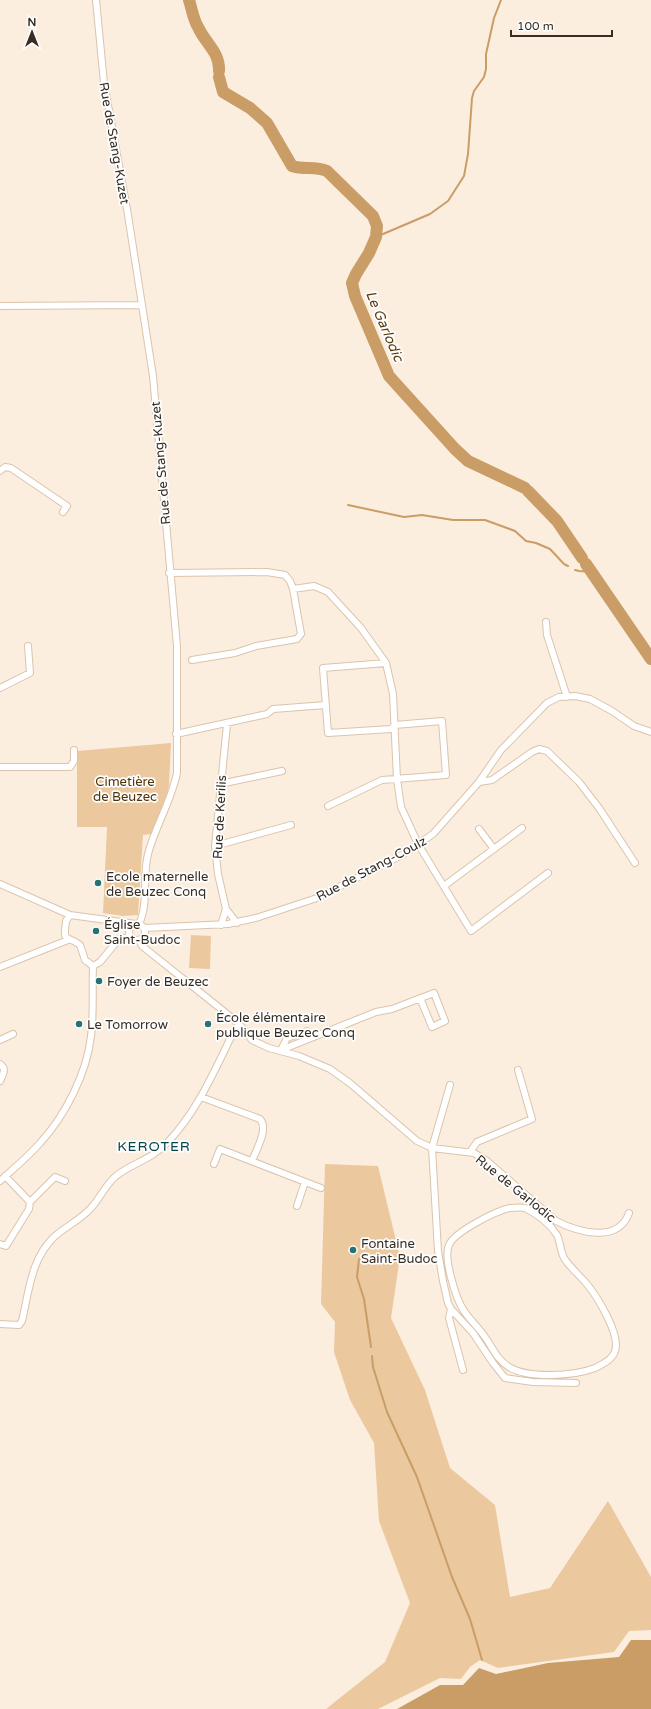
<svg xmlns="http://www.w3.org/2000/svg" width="651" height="1709" font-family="'Varela Round',sans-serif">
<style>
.green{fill:#ecc89f}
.water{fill:#ca9d66}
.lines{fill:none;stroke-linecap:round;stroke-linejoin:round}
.stream{stroke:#ca9d66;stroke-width:2}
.river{stroke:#ca9d66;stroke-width:12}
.street-casing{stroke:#dbc4ab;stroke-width:8}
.street{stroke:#fff;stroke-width:6}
.poi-dot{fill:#277275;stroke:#fefefe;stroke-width:1.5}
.labels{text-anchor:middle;stroke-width:3.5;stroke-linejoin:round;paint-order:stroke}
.street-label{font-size:13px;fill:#352d23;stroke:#fefefe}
.park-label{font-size:13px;fill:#523306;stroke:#fefefe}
.poi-label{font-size:13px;fill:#352d23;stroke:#fefefe;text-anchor:start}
.water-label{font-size:14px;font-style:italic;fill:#5b3c11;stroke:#fefefe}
.neighbourhood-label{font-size:14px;letter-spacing:1px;fill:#024648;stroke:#fefefe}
</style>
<rect width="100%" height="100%" fill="#fceedf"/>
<path class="green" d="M171 743 169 785 166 799 151 834 143 835 138 915 123 916 103 913 107 827H77V751Z
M191 935 211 936 210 969 189 968Z
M325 1164 378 1166 400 1257 391 1318 425 1390 450 1468 495 1505 510 1597 550 1588 608 1501 651 1577V1630L629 1631 614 1652 498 1668 480 1660 470 1667 461 1679 440 1678 378 1709H326L385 1662 410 1603 379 1521 374 1443 350 1400 334 1352 335 1322 321 1304Z"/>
<path class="water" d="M631 1640H651V1709H397L440 1685H463L479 1668 496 1674 548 1663 619 1657Z"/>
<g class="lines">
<path class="stream" d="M376 237 430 214 448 201 464 176 468 154 472 98 474 91 484 77 486 69V54L494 18 501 0
M348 505 404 517 422 515 453 520H485L515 531 526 541 536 543 550 549 564 564 568 566
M575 570 579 571 592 572
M359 1259 357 1277 364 1299 371 1347
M372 1356 373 1367 387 1412 417 1477 452 1577 470 1619 482 1660"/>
<path class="river" d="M189 0C192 9 193 19 198 27 205 43 220 52 219 71
M219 77 223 92 250 108 267 123 292 166C304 170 315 166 327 171L373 216 377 226 376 237 369 253 356 274 352 283 355 296 389 376 398 386 455 449 468 461 525 488
M528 491 557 521 582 558
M586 564 651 659"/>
<defs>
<path id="street" d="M96 0 104 83 128 215 153 376 177 646V773C171 802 155 827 148 854 142 877 149 903 139 924
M0 306 141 305
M0 471 5 467 11 468 67 506 63 512
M169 573 267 572 285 575 290 581 293 589 301 634 297 639 256 646 235 653 192 660
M293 589 314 586 328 592 361 628 386 663 393 694 397 779 401 807 418 844 471 931 548 873
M546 622 547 635 567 697
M0 688 30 673 28 646
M227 724 215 846 218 874 226 909 237 923
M176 734 267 714 273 709 326 705
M0 767H70L74 761V750
M479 782 492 780 532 752 539 749 547 751 579 782 599 808 635 863
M220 784 282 771
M328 806 382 780 446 775 442 721 395 725 391 729 328 733 323 668 386 663
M479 829 494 849
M215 846 291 825
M0 884 70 915 136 924
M444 886 522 828
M70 915 66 921C63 945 66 934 80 945L85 960 93 966
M129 932a8 8 0 1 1 16 0a8 8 0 1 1-16 0Z
M221 925 226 909
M144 928 228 924 256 918 317 898 402 855 433 834 479 782 501 750 547 703 559 697 575 696 590 699 612 711 634 726 651 732
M139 940 142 946 147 950 221 1009 239 1024 252 1040 269 1048 299 1056 330 1069 351 1084 417 1141 432 1148 474 1153 487 1161 556 1221C578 1232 618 1244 629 1213
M93 966 100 962 119 939 131 937
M0 967 68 940
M0 1040 13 1034
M281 1050 376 1012 392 1009 434 993 445 1021 432 1027 420 998
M281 1050 287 1038 307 1031
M0 1064C7 1069 3 1074 0 1081
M450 1085 432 1148 438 1251 443 1281 448 1303 451 1309 473 1333 493 1363 505 1378 533 1382 576 1383
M201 1097 260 1119C269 1129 256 1150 252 1161
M470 1152 477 1142 532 1119 518 1070
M214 1164 220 1149 321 1188
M5 1176 30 1202
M0 1181C13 1169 28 1157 40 1143 65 1116 87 1073 91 1036 94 1013 92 989 93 966
M297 1206 305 1182
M510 1208C514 1208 521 1207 525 1208 537 1214 550 1224 557 1235 561 1243 560 1254 566 1261 572 1269 580 1276 586 1283 597 1296 621 1335 615 1351 613 1359 603 1364 595 1368 574 1376 529 1379 509 1367 497 1360 493 1348 485 1337 479 1328 470 1320 464 1311 456 1299 443 1258 449 1245 454 1232 496 1211 510 1208Z
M0 1244 6 1246 29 1209 30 1202 55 1177 65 1181
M451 1309 449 1318 463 1370
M0 1324 19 1325 22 1321C29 1291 31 1259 54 1237 65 1227 80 1220 90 1209 100 1199 105 1185 116 1176 132 1163 151 1160 167 1143 198 1111 215 1069 235 1029L239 1024"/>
</defs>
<use href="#street" class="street-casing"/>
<use href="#street" class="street"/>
</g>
<g class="poi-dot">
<circle cx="98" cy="883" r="4"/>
<circle cx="96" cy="931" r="4"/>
<circle cx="99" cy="981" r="4"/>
<circle cx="79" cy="1024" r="4"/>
<circle cx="208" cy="1024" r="4"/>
<circle cx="353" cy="1250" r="4"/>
</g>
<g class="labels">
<g class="street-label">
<text transform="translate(115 143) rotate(80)" y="5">Rue de Stang-Kuzet</text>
<text transform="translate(160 463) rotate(-95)" y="5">Rue de Stang-Kuzet</text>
<text transform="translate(219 817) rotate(-87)" y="5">Rue de Kerilis</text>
<text transform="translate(371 868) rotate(-28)" y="5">Rue de Stang-Coulz</text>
<text transform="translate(516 1188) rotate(39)" y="5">Rue de Garlodic</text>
</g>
<g class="park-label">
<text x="125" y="786">Cimetière<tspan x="125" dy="15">de Beuzec</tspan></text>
</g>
<g class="poi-label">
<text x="106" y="881">Ecole maternelle<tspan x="106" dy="15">de Beuzec Conq</tspan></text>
<text x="104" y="929">Église<tspan x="104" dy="15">Saint-Budoc</tspan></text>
<text x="107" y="986">Foyer de Beuzec</text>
<text x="216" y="1022">École élémentaire<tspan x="216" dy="15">publique Beuzec Conq</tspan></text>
<text x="87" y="1029">Le Tomorrow</text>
<text x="361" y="1248">Fontaine<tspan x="361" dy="15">Saint-Budoc</tspan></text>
</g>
<g class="water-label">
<text transform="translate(385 326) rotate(67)" y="5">Le Garlodic</text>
</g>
<g class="neighbourhood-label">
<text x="154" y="1151">KEROTER</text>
</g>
</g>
<g transform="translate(32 32)" stroke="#fefefe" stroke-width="3" paint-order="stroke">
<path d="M0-3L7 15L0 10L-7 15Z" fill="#352d23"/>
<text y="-6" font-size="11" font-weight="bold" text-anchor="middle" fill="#352d23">N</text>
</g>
<path d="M511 30v6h101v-6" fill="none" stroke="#352d23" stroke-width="2"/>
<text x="517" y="30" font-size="12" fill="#352d23" stroke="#fefefe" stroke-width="3" paint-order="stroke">100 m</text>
</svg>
